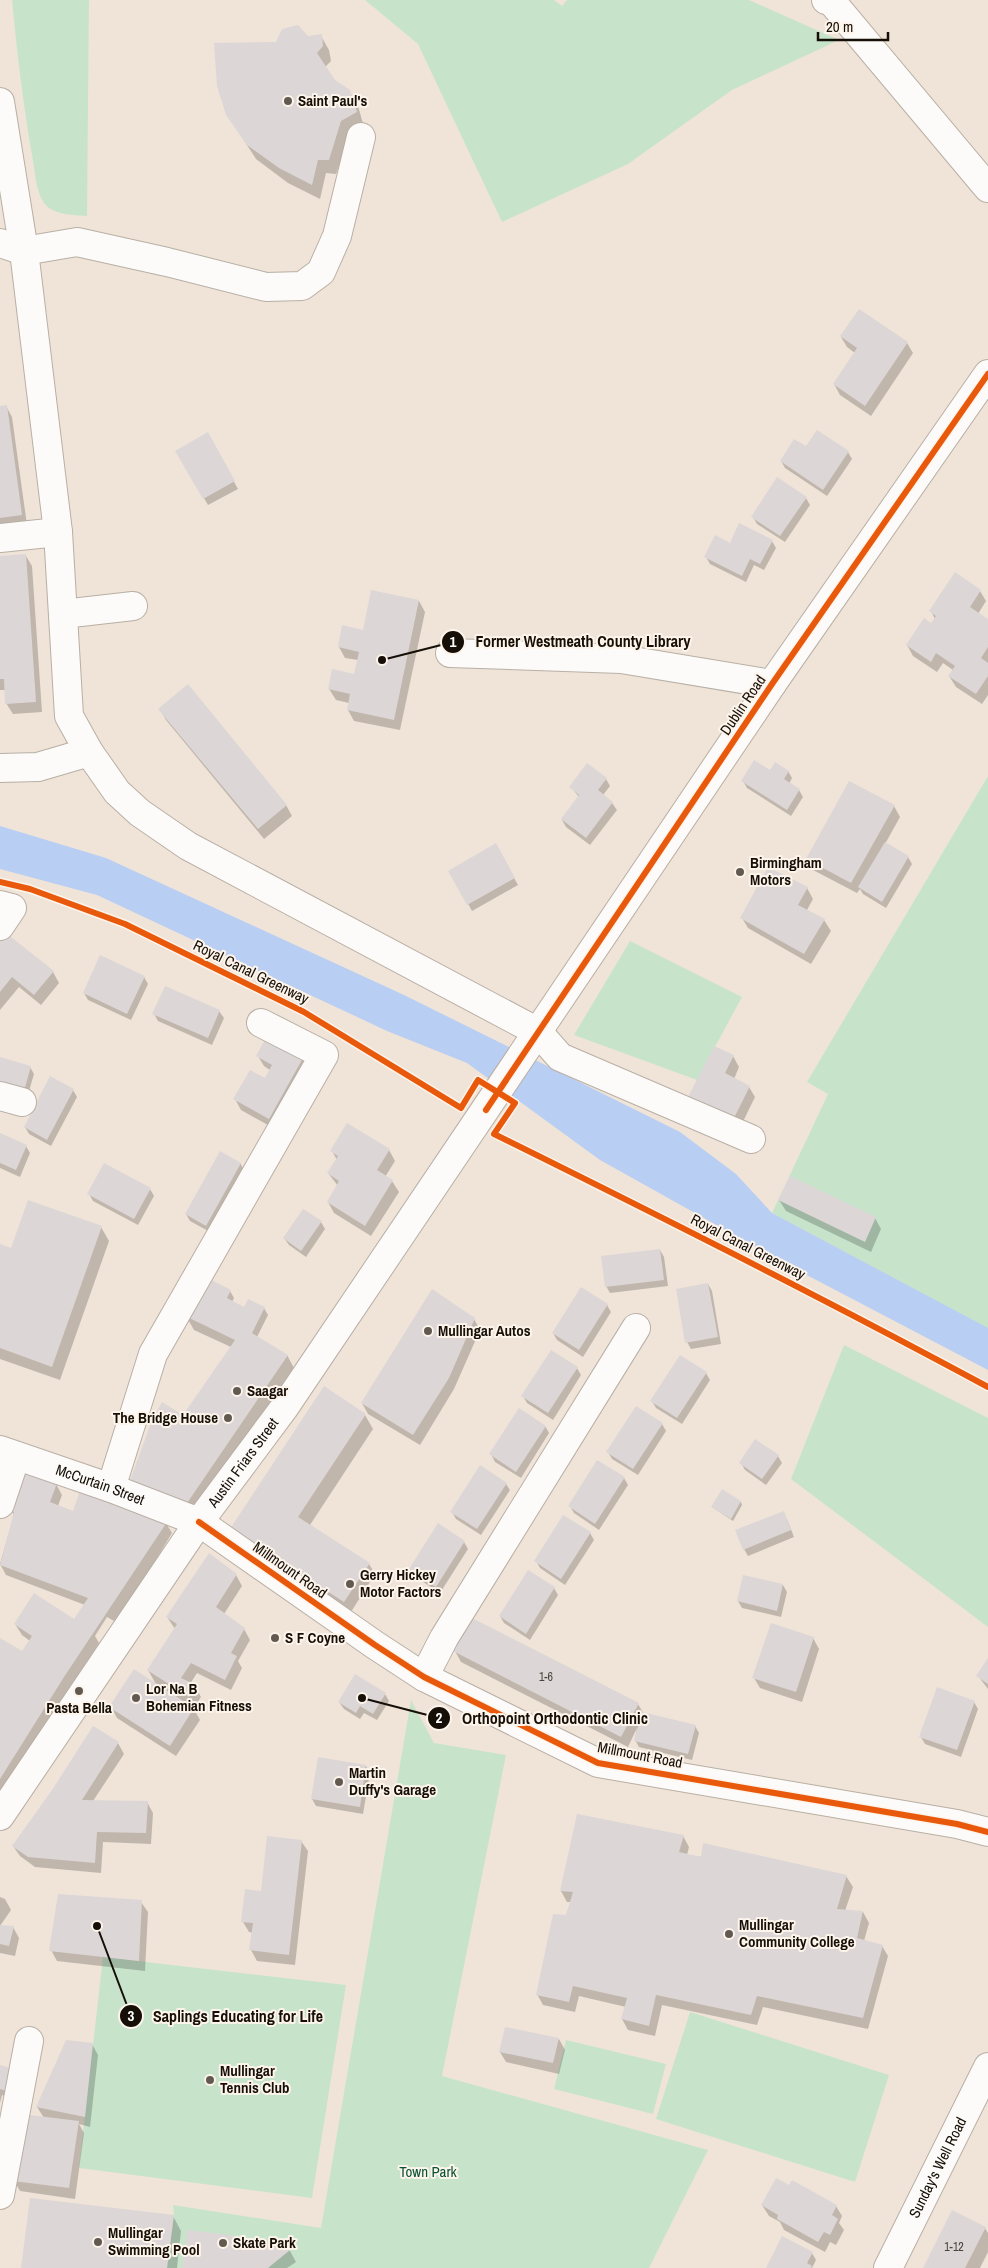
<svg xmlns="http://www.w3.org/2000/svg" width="988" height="2268" font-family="'Archivo Narrow',sans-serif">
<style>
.green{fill:#c7e4cb}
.water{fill:#b8cef2}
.shadow{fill:#0003}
.building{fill:#dcd6d6}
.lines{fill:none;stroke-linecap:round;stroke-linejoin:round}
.minor-casing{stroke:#b8afa5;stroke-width:30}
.major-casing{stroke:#b8afa5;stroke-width:30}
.minor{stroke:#fdfbf9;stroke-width:28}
.major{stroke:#fdfbf9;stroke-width:28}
.cycleway-casing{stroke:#fdf4eb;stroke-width:9}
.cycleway{stroke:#e8590c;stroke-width:6}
.poi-dot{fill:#625a50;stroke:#fdf4eb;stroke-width:2}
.labels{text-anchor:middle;stroke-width:4;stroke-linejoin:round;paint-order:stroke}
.number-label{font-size:12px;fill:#4a433d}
.poi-label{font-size:15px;font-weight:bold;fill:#160f07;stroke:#fdf4eb;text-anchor:start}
.street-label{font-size:15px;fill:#160f07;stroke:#fdf4eb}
.park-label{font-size:15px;fill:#085335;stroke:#fdf4eb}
.leader{fill:none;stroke:#160f07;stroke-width:2}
.callout-dot{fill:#160f07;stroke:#fdf4eb;stroke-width:2}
.mark-label{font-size:15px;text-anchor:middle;font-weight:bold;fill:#fff}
.callout-label{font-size:16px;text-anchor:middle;font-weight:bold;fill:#160f07;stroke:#fdf4eb;stroke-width:4;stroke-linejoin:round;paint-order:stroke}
</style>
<rect width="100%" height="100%" fill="#f0e4d8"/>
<path class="green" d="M12 0H89L87 216C73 215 53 215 44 203 35 190 35 169 32 155 23 104 17 52 12 0Z
M365 0H554L562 6 567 0H749L839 40 732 90 628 164 502 222 418 44Z
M988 776V1329L772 1213 828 1094 807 1082Z
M630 941 742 997 697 1080 574 1035Z
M844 1345 988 1418V1627L791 1479Z
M411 1700 434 1743 506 1755 442 2076 708 2150 649 2268H167L174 2215 173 2205 321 2228Z
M103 1957 346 1985 312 2198 79 2168Z
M690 2012 889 2075 855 2182 656 2119Z
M566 2040 666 2064 653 2114 554 2089Z"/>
<path class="water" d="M0 826 106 858 404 995 680 1132 736 1174 772 1213 988 1328V1370L801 1272 600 1160 467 1063 387 1031 97 895 0 869Z"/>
<path class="shadow" d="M321 36 329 50 331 61 325 67 334 81 349 91 358 106 364 127 349 135 336 174 326 173 320 199 288 183 256 159 227 114 277 43Z
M841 337 907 343 913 353 871 416 840 395 834 384 855 353 847 347Z
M6 406 12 417 27 525 0 529V407Z
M207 434 238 489 208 505 177 451Z
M806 448 848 452 852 459 827 496 785 468 781 461Z
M806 498 810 505 785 542 757 524 753 517Z
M772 541 776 548 764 570 754 565 746 582 710 564 706 557Z
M26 556 32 566 42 712 13 714 6 703V690H0V557Z
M980 591 986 601 978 614 988 621V695L982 704 956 687 949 676 953 670 943 663 937 672 913 656 907 645 931 625 935 619 931 611Z
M419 601 425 612 400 730 354 721 348 710 349 703 336 700 329 689 355 675 358 660 345 658 339 647Z
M160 709 286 805 292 816 264 839 166 720Z
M788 771 792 778 789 784 799 790 803 797 791 816 747 788 743 781Z
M606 779 610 786 603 795 612 803 617 810 590 845 566 827 562 820 579 797 571 787Z
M894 806 900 817 885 844 908 857 912 864 886 908 863 894 860 889 857 893 813 870 807 859Z
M495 845 518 885 472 911 450 871Z
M807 888 813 899 807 910 824 920 831 931 811 964 748 928 742 918Z
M0 942 53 972 59 983 41 1005 19 987 0 1010Z
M144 977 148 984 131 1020 88 1000 84 993Z
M165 988 219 1011 224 1018 212 1045 158 1021 154 1014Z
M258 1056 303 1057 309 1068 275 1129 241 1110 235 1099 265 1079 270 1070 264 1066Z
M733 1056 739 1067 734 1079 749 1087 755 1097 736 1136 693 1114Z
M0 1058 30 1067 34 1074 27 1098Z
M73 1090 77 1097 51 1146 29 1134 25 1127Z
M0 1134 26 1146 30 1153 20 1177 0 1168Z
M389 1150 395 1161 385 1177 392 1181 399 1192 371 1236 334 1213 328 1202 338 1186 328 1173 337 1160 332 1151Z
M240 1163 244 1170 210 1232 190 1221 186 1214Z
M150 1189 154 1196 138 1225 93 1201 89 1194Z
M779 1200 875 1218 881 1229 871 1252 786 1211Z
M321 1222 325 1229 306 1257 289 1245 284 1238Z
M101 1227 109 1241 60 1380 0 1359V1245L12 1249Z
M660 1250 664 1257 668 1286 610 1293 606 1286Z
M206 1279 230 1291 234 1298 232 1302 244 1309 264 1308 268 1315 257 1337 287 1355 295 1370 189 1519 136 1496 184 1417 231 1347 194 1330 186 1316Z
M708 1284 712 1291 721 1344 691 1349 687 1342Z
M582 1289 607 1305 611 1312 583 1357 557 1340 553 1333Z
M474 1319 480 1330 454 1389 420 1445 368 1414 362 1403Z
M577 1368 581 1375 553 1420 527 1403 523 1396Z
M706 1373 710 1380 682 1424 656 1408 652 1401Z
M365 1415 373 1429 310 1525 369 1564 375 1574 351 1612 240 1543Z
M662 1424 666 1431 638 1475 612 1459 608 1452Z
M545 1426 549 1433 521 1478 495 1462 491 1454Z
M778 1456 782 1463 766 1485 745 1470 741 1463Z
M624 1478 628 1485 599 1530 574 1513 570 1506Z
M56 1484 62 1495 58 1506 74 1512 166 1523 172 1533 146 1576 114 1621 107 1617 95 1636 99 1643 27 1758 24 1756 7 1782 0 1798V1639L23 1652 30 1641 22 1635 15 1624 78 1623 85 1605 6 1575 0 1564 14 1515 11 1510Z
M506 1484 510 1490 481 1535 456 1519 452 1512Z
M741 1502 742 1505 733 1521 712 1507Z
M787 1519 794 1537 748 1556 744 1549Z
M590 1533 594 1540 565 1585 540 1568 536 1561Z
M464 1542 468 1549 440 1593 414 1576 410 1569Z
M529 1572 554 1588 558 1595 530 1640 504 1623 500 1616Z
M236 1575 242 1586 224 1614 244 1629 250 1640 238 1661 242 1668 231 1690 197 1673 190 1684 195 1686 201 1697 195 1707 191 1704 200 1720 176 1756 117 1718 111 1707 157 1686 148 1670 175 1629 167 1617Z
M783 1585 787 1592 781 1617 742 1608 738 1601Z
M813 1638 819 1649 802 1702 760 1688 754 1678Z
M455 1651 638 1704 644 1714 695 1726 699 1733 692 1760 639 1747 635 1740 637 1728 628 1747 461 1662Z
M988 1660V1689L978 1676Z
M385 1694 389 1701 377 1720 364 1713 360 1719 344 1709 339 1702Z
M974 1702 978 1709 961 1757 925 1744 921 1737Z
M118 1743 124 1754 93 1801 147 1802 153 1813 151 1844 103 1842 101 1873 35 1867 20 1856 13 1846Z
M366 1766 370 1773 363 1814 316 1806 312 1799Z
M683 1836 689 1847 687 1855 846 1876 853 1887 845 1911 863 1912 869 1923 864 1941 882 1946 888 1956 868 2029 763 2007 757 2025 662 2005 655 2036 628 2030 622 2019 626 2007 579 1996 575 2012 543 2005 537 1994 571 1902H567L561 1891Z
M301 1841 308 1851 295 1965 257 1961 251 1950 253 1933 249 1932 243 1922 262 1892Z
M0 1897 5 1899 11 1910 0 1926Z
M141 1902 148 1912 145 1971 57 1961 51 1950Z
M0 1926 13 1927 19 1938 15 1956 0 1953Z
M559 2039 565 2050 559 2074 506 2062 500 2052Z
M92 2044 98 2055 90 2127 79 2124 84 2133 75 2199 20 2191 14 2180 44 2118 37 2107Z
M0 2067 14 2099 2 2095 0 2103Z
M762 2205 836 2206 842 2216 839 2223 844 2230 836 2245 830 2242 825 2252 784 2230 780 2222 769 2216Z
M173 2216 181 2231 177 2268H22Z
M985 2228 988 2233V2252L980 2268H924Z
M229 2236 290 2251 296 2262 287 2268H184Z
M812 2253 816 2260 812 2268H768Z"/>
<path class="building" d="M298 25 308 36 322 34 323 46 317 53 335 80 350 90 357 112 341 121 329 160H318L312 185 279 168 247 145 226 115 217 86 214 43 276 42 282 29Z
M859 309 908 342 865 406 833 384 857 348 840 336Z
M7 405 22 515 0 518V406Z
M817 430 849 451 823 490 780 461 794 439 806 446Z
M208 432 235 481 203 499 175 451Z
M777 477 807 497 780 536 751 517Z
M739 523 773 540 760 564 750 559 742 576 704 557 715 535 730 543Z
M26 554 36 702 5 704 4 679H0V556Z
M955 572 981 590 970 607 988 619V647L981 658 988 663V676L976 694 948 676 955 666 936 653 931 662 906 645 924 618 931 623 936 616 929 611Z
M371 590 419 600 394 720 347 710 350 694 328 689 332 669 354 674 359 652 338 647 342 625 363 630Z
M188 684 287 805 258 829 158 709Z
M754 760 770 770 775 762 789 771 784 779 800 789 787 810 741 781Z
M587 763 607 778 598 790 613 802 586 838 561 819 579 795 569 787Z
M849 781 895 805 851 883 806 859Z
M885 842 909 856 882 902 858 887Z
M496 843 515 878 467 905 448 871Z
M768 867 808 887 798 905 825 919 804 954 740 918Z
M6 933 54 971 34 995 12 977 0 992V940Z
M100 955 145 976 127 1014 83 993Z
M165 986 220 1010 208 1038 152 1014Z
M267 1036 304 1056 269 1119 233 1099 250 1070 265 1078 272 1065 256 1056Z
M714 1046 734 1055 725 1073 750 1086 730 1126 685 1103Z
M0 1057 31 1066 24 1091 0 1085Z
M50 1076 74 1089 47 1140 24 1127Z
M347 1123 390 1149 377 1170 393 1180 365 1226 327 1202 339 1181 327 1173 338 1156 330 1151Z
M0 1133 27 1145 16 1170 0 1163Z
M220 1151 241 1163 206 1226 185 1214Z
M104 1163 151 1188 134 1219 87 1194Z
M790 1176 876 1217 865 1242 778 1200Z
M28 1200 102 1226 52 1367 0 1348V1244L11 1248Z
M303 1209 322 1221 301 1251 283 1238Z
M660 1249 664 1280 605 1287 601 1256Z
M206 1277 231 1290 227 1298 244 1307 248 1299 265 1307 252 1333 288 1355 183 1509 128 1486 151 1423 162 1402 183 1415 235 1340 185 1316Z
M708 1283 718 1337 685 1343 676 1289Z
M581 1287 608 1304 579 1350 552 1333Z
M432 1289 475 1318 449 1378 413 1435 361 1403Z
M551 1350 578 1367 548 1413 521 1396Z
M680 1355 707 1372 677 1418 650 1401Z
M324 1386 366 1414 298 1517 370 1563 344 1602 230 1529Z
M636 1406 663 1423 633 1469 606 1452Z
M519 1408 546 1426 516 1472 489 1454Z
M755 1439 779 1455 762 1479 739 1463Z
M597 1460 625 1477 595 1524 568 1506Z
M480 1465 507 1483 477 1529 450 1512Z
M23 1471 57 1483 50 1502 73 1511 80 1491 167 1522 64 1677 0 1779V1638L22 1651 32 1636 14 1624 34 1593 74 1619 88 1598 0 1565 14 1512 10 1510Z
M722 1489 741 1501 731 1519 711 1507Z
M784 1511 791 1530 743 1550 735 1530Z
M563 1515 591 1532 561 1579 534 1561Z
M438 1523 465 1541 436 1587 409 1569Z
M209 1553 237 1574 216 1607 245 1628 231 1653 237 1656 225 1680 191 1663 181 1678 196 1685 189 1697 147 1670 177 1624 166 1617Z
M528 1570 555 1587 526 1634 499 1616Z
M743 1575 783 1584 777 1611 737 1601Z
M470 1617 639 1703 621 1737 453 1651Z
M771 1623 814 1637 796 1692 752 1678Z
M988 1658V1684L976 1676Z
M134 1669 194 1708 170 1746 109 1707Z
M355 1674 386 1693 373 1714 360 1706 356 1713 338 1702Z
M937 1687 975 1701 957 1750 919 1737Z
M642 1712 696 1725 688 1754 634 1741Z
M93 1726 119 1742 82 1800 148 1801 146 1833 97 1832 95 1863 28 1857 12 1846 52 1790Z
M318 1757 366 1765 360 1807 311 1799Z
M577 1814 684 1835 679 1852 701 1857 703 1843 847 1875 837 1909 863 1911 857 1938 883 1945 863 2018 757 1996 751 2015 656 1995 649 2026 621 2019 627 1998 573 1986 569 2002 536 1995 553 1914 566 1915 573 1892 560 1891Z
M267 1836 302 1840 289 1955 249 1950 253 1923 241 1922 245 1889 261 1891Z
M58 1894 142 1900 139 1961 49 1951Z
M0 1925 14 1926 9 1946 0 1944Z
M505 2027 559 2038 553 2063 499 2052Z
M66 2040 93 2043 85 2117 36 2107Z
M0 2065 17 2070 10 2092 0 2089Z
M22 2114 79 2121 69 2188 13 2181Z
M776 2178 789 2185 792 2180 837 2205 832 2215 838 2219 830 2235 824 2232 818 2242 777 2219 778 2215 761 2205Z
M30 2198 174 2215 167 2268H21Z
M952 2210 986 2227 965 2268H923Z
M187 2230 229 2235 290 2250 268 2268H182Z
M782 2236 813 2252 807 2263 812 2266 811 2268H766Z"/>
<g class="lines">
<defs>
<g id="minor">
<path d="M826 0 832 2 988 188"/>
<path d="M0 102 24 251 58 532 69 716 89 752 117 792 140 813 188 846 538 1032 560 1057 751 1139"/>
<path d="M0 243 24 251 77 242 167 262 266 287 302 286 321 272 337 236 361 137"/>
<path d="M0 538 58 532"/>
<path d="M63 614 133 606"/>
<path d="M450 653 621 659 772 684"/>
<path d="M0 768 38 767 89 752"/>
<path d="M0 905 12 908 0 926"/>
<path d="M0 1096 22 1102"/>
<path id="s1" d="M0 1450 111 1488 199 1522 375 1645 424 1677 598 1763 957 1824 988 1832"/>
<path d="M111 1488 153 1354 324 1055 261 1023"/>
<path d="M0 1504 16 1456"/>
<path d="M424 1677 444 1638 636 1328"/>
<path d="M0 2195 29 2041"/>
<path id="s2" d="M888 2268 988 2067"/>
</g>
<g id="major">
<path id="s3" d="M0 1816 199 1522 284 1408 772 684 988 374"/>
</g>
</defs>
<use href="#minor" class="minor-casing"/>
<use href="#major" class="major-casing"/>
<use href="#minor" class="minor"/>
<use href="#major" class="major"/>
<defs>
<path id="cycleway" d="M0 882 30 889 125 924 304 1012 461 1108 478 1080 515 1103 494 1134C660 1216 825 1299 988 1387
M486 1110 772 684 988 374
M199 1522 375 1645 424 1677 598 1763 957 1824 988 1832"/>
</defs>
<use href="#cycleway" class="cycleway-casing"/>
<use href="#cycleway" class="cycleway"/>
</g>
<g class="poi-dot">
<circle cx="288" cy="101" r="5"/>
<circle cx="740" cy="872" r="5"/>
<circle cx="428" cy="1331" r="5"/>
<circle cx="237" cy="1391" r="5"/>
<circle cx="228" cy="1418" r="5"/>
<circle cx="350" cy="1584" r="5"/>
<circle cx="275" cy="1638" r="5"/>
<circle cx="79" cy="1691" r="5"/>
<circle cx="136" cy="1698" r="5"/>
<circle cx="339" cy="1782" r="5"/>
<circle cx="729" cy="1934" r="5"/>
<circle cx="210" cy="2080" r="5"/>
<circle cx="98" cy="2242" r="5"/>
<circle cx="223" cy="2243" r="5"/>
</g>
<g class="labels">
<g class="number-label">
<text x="546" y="1681">1-6</text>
<text x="954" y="2251">1-12</text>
</g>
<g class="poi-label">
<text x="298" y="106">Saint Paul's</text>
<text x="750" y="868">Birmingham<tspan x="750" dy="17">Motors</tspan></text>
<text x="438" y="1336">Mullingar Autos</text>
<text x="247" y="1396">Saagar</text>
<text x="218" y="1423" text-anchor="end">The Bridge House</text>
<text x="360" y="1580">Gerry Hickey<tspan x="360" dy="17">Motor Factors</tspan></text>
<text x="285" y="1643">S F Coyne</text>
<text x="146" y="1694">Lor Na B<tspan x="146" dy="17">Bohemian Fitness</tspan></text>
<text x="79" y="1713" text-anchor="middle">Pasta Bella</text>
<text x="349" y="1778">Martin<tspan x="349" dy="17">Duffy's Garage</tspan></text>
<text x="739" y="1930">Mullingar<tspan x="739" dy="17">Community College</tspan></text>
<text x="220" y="2076">Mullingar<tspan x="220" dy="17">Tennis Club</tspan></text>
<text x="108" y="2238">Mullingar<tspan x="108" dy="17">Swimming Pool</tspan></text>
<text x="233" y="2248">Skate Park</text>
</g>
<g class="street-label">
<text transform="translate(743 705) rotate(-56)" y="5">Dublin Road</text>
<text transform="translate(251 972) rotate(26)" y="5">Royal Canal Greenway</text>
<text transform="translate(748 1247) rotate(27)" y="5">Royal Canal Greenway</text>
<text dy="5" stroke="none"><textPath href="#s3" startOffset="429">Austin Friars Street</textPath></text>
<text dy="5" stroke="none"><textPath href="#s1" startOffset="106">McCurtain Street</textPath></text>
<text transform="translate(290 1570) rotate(35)" y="5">Millmount Road</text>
<text transform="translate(640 1755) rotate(11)" y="5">Millmount Road</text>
<text dy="5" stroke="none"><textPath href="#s2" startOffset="112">Sunday's Well Road</textPath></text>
</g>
<g class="park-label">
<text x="428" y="2177">Town Park</text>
</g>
</g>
<path class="leader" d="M382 660L453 642M362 1698L439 1718M97 1926L131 2016"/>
<g class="callout-dot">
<circle cx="382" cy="660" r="5"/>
<circle cx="362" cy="1698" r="5"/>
<circle cx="97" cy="1926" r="5"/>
<circle cx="453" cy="642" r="12"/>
<circle cx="439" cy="1718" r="12"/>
<circle cx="131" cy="2016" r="12"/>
</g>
<g class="mark-label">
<text x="453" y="647">1</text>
<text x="439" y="1723">2</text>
<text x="131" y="2021">3</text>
</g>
<g class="callout-label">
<text x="583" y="647">Former Westmeath County Library</text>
<text x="555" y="1724">Orthopoint Orthodontic Clinic</text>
<text x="238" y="2022">Saplings Educating for Life</text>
</g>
<path d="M818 32v8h70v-8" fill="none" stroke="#160f07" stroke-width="2.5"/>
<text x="826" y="32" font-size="15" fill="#160f07" stroke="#fdf4eb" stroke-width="4" paint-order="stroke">20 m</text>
</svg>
